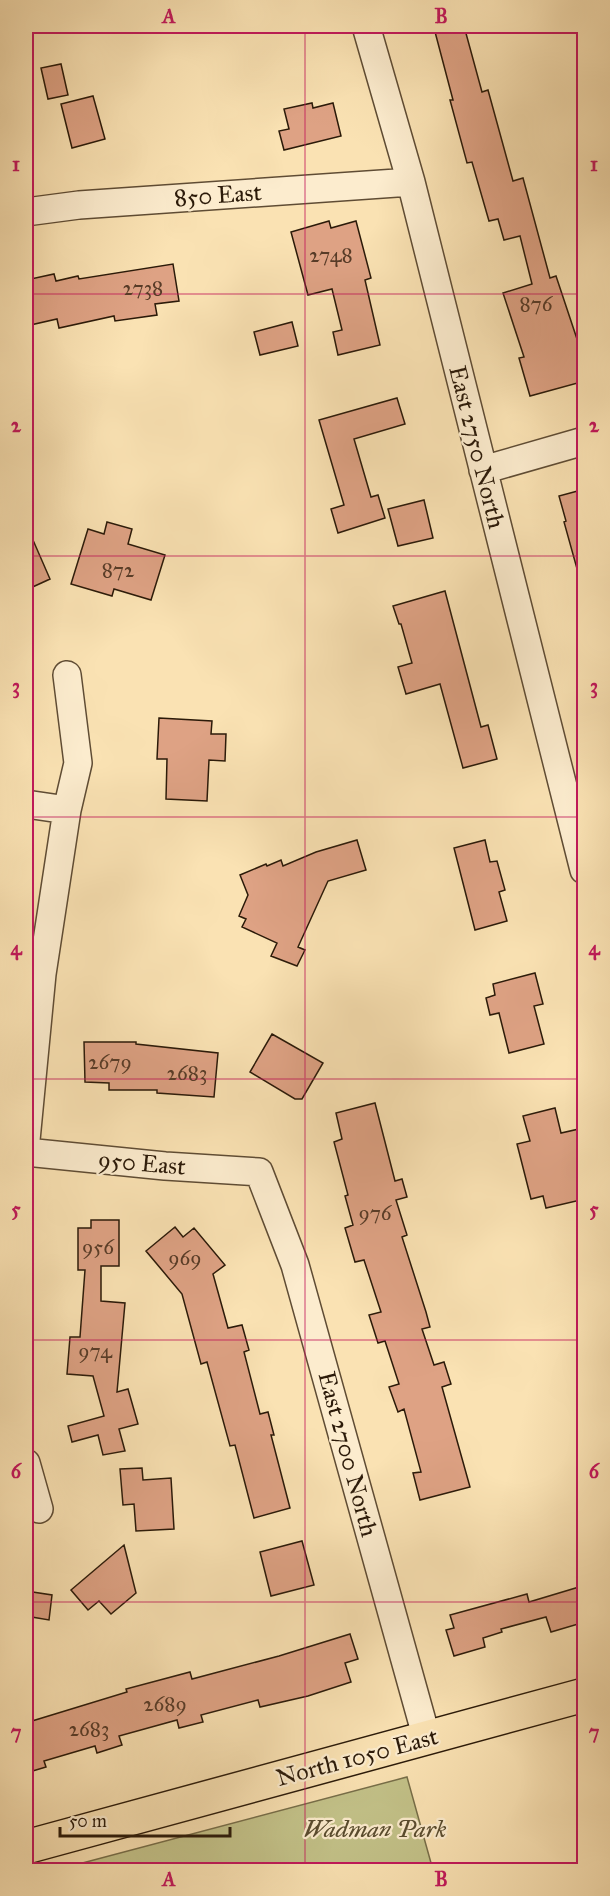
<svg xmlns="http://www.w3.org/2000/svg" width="610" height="1896" font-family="'IM FELL Great Primer',serif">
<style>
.green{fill:#c3c289;stroke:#776e49;stroke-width:1.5}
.building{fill:#dea284;stroke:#2b1a09;stroke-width:1.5}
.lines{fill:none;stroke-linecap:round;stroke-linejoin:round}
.minor-casing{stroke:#5f4c34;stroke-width:30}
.major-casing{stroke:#2b1a09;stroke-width:36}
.minor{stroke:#fcecce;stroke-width:27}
.major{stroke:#fae2b3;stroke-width:33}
.grid{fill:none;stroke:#c2185b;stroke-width:1.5;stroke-opacity:0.55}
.labels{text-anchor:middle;stroke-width:4.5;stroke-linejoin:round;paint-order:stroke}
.number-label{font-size:21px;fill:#583c28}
.street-label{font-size:24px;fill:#2b1a09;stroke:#fcecce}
.park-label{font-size:24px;font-style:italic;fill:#594c2f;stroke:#fcecce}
.neatline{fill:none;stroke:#c2185b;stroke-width:2}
.grid-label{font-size:20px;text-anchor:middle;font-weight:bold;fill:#c2185b}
</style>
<rect width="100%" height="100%" fill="#fae2b3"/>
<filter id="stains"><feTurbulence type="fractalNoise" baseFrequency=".00333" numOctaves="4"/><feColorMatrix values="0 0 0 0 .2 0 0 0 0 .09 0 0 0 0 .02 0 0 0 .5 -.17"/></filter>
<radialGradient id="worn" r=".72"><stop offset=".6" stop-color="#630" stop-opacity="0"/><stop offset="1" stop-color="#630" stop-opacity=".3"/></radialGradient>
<path class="green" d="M407 1777 433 1870H56Z"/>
<path class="building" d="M444 26H464L482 92 488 90 513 181 523 178 550 278 556 276 578 342 585 340V381L530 396 519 358 524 357 503 293 532 284 520 236 504 240 498 219 489 221 472 162 467 163 450 100H453L434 28Z
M61 64 68 95 48 99 41 68Z
M93 96 105 139 72 148 61 104Z
M312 103 313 108 333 103 341 136 284 150 279 131 289 129 284 109Z
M329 221 331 228 356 221 371 278 365 280 380 345 338 355 333 332 342 330 332 289 308 295 291 232Z
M173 264 179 301 155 304 157 315 115 321 114 316 59 328 57 319 26 326V280L54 274 56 281 78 276 79 279Z
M292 322 298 346 260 355 254 332Z
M397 398 405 424 354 439 371 497 378 495 385 518 338 533 331 509 344 505 319 420Z
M585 489V575L579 576 564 522 566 521 559 496Z
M424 500 433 538 398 546 388 509Z
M107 522 132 529 128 544 165 555 151 600 114 589 112 596 71 584 88 529 104 534Z
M26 524 50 579 26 590Z
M445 591 481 727 488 725 497 759 463 768 440 684 406 694 398 667 412 663 401 624H399L393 606Z
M159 718 212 721 211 734H226L225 761 209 760 207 801 166 799 167 759H157Z
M357 840 366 870 328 881 298 947 305 950 297 966 271 956 277 943 242 927 246 919 239 916 248 895 240 875 266 864 267 866 281 860 283 866 316 852Z
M485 840 490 862 497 861 505 890 499 892 507 921 475 930 454 848Z
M535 973 543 1004 534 1006 544 1044 509 1053 499 1013 490 1015 486 998 495 995 493 984Z
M272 1034 323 1063 302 1099H295L250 1072Z
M84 1042H136V1044L218 1053 214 1097 157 1093V1090H109V1083L85 1082Z
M375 1103 395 1181 402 1179 407 1197 396 1200 407 1235 402 1237 426 1312 430 1327 422 1329 434 1365 444 1362 451 1384 442 1387 470 1487 420 1500 413 1473 421 1472 404 1409 398 1412 389 1387 399 1384 385 1341 378 1343 369 1315 381 1312 364 1260 355 1262 345 1228 353 1225 345 1196 348 1195 334 1142 342 1139 336 1113Z
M555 1108 561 1133 579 1129 585 1151V1199L546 1208 543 1196 531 1199 517 1144 530 1141 523 1116Z
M91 1220H119V1266H101V1301L125 1303 117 1392 128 1389 138 1424 119 1429 125 1451 103 1455 98 1435 72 1442 68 1426 104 1416 93 1376 67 1374 70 1337H80L85 1270H78V1228H91Z
M175 1227 183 1237 194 1228 225 1265 213 1274 228 1328 242 1325 249 1350 244 1352 260 1414 268 1412 274 1435H271L290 1508 254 1518 235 1445 230 1446 207 1362 201 1364 182 1294 146 1251Z
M142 1468 143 1480 171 1478 174 1529 136 1531 134 1504 123 1505 120 1469Z
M302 1541 314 1585 271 1596 260 1552Z
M124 1545 136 1593 111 1614 99 1601 88 1610 71 1590Z
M579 1587 585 1607V1622L551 1632 546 1617 501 1629 502 1632 483 1638 485 1647 454 1656 446 1630 454 1628 450 1615 527 1594 529 1602Z
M26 1591 52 1595 49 1620 26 1616Z
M350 1634 358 1659 345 1663 351 1682 308 1696 260 1707 258 1700 201 1715 203 1722 179 1728 177 1720 119 1736 122 1745 97 1753 95 1746 44 1761 46 1767 26 1773V1715L30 1714 32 1721 127 1692 126 1689 190 1672 192 1679 279 1656Z"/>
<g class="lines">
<defs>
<path id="minor" d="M366 26 411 182 584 870
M26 212 79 205 411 182
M483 470 584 441
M26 804 67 810
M26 1140 42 974 67 810 78 763 67 675
M26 1152 165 1166 259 1172 295 1265 427 1739
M26 1463 39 1509"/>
<path id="major" d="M26 1847 584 1695"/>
</defs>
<use href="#minor" class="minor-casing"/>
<use href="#major" class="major-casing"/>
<use href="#minor" class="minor"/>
<use href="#major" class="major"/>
</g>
<path class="grid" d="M305 26V1870M26 294H584M26 556H584M26 817H584M26 1079H584M26 1340H584M26 1602H584"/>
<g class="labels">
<g class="number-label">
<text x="331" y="262">2748</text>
<text x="143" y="295">2738</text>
<text x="536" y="311">876</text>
<text x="118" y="577">872</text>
<text x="110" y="1069">2679</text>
<text x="187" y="1080">2683</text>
<text x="375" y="1220">976</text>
<text x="98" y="1254">956</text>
<text x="185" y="1265">969</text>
<text x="95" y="1358">974</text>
<text x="165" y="1711">2689</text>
<text x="89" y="1736">2683</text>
</g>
<g class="street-label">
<text transform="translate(218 195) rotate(-4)" y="8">850 East</text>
<text transform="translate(477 447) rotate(76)" y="8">East 2750 North</text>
<text transform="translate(142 1163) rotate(5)" y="8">950 East</text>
<text transform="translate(348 1454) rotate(75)" y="8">East 2700 North</text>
<text transform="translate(357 1757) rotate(-15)" y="8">North 1050 East</text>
</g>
<g class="park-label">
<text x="375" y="1837">Wadman Park</text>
</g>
</g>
<rect width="610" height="1896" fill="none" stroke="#fae2b3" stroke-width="66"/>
<path d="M60 1827v9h170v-9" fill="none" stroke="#2b1a09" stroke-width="3"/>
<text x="69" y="1827" font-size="18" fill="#2b1a09" stroke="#fcecce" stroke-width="4.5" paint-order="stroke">50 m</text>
<rect x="33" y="33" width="544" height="1830" class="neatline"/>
<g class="grid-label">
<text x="169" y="23">A</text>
<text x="441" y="23">B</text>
<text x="16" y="171">1</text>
<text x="594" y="171">1</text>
<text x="16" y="432">2</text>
<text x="594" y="432">2</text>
<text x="16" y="693">3</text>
<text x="594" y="693">3</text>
<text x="16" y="955">4</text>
<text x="594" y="955">4</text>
<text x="16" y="1216">5</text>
<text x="594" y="1216">5</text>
<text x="16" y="1478">6</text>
<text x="594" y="1478">6</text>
<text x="16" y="1739">7</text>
<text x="594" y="1739">7</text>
<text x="169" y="1886">A</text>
<text x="441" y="1886">B</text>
</g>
<rect width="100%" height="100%" filter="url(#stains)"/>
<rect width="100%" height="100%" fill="url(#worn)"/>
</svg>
